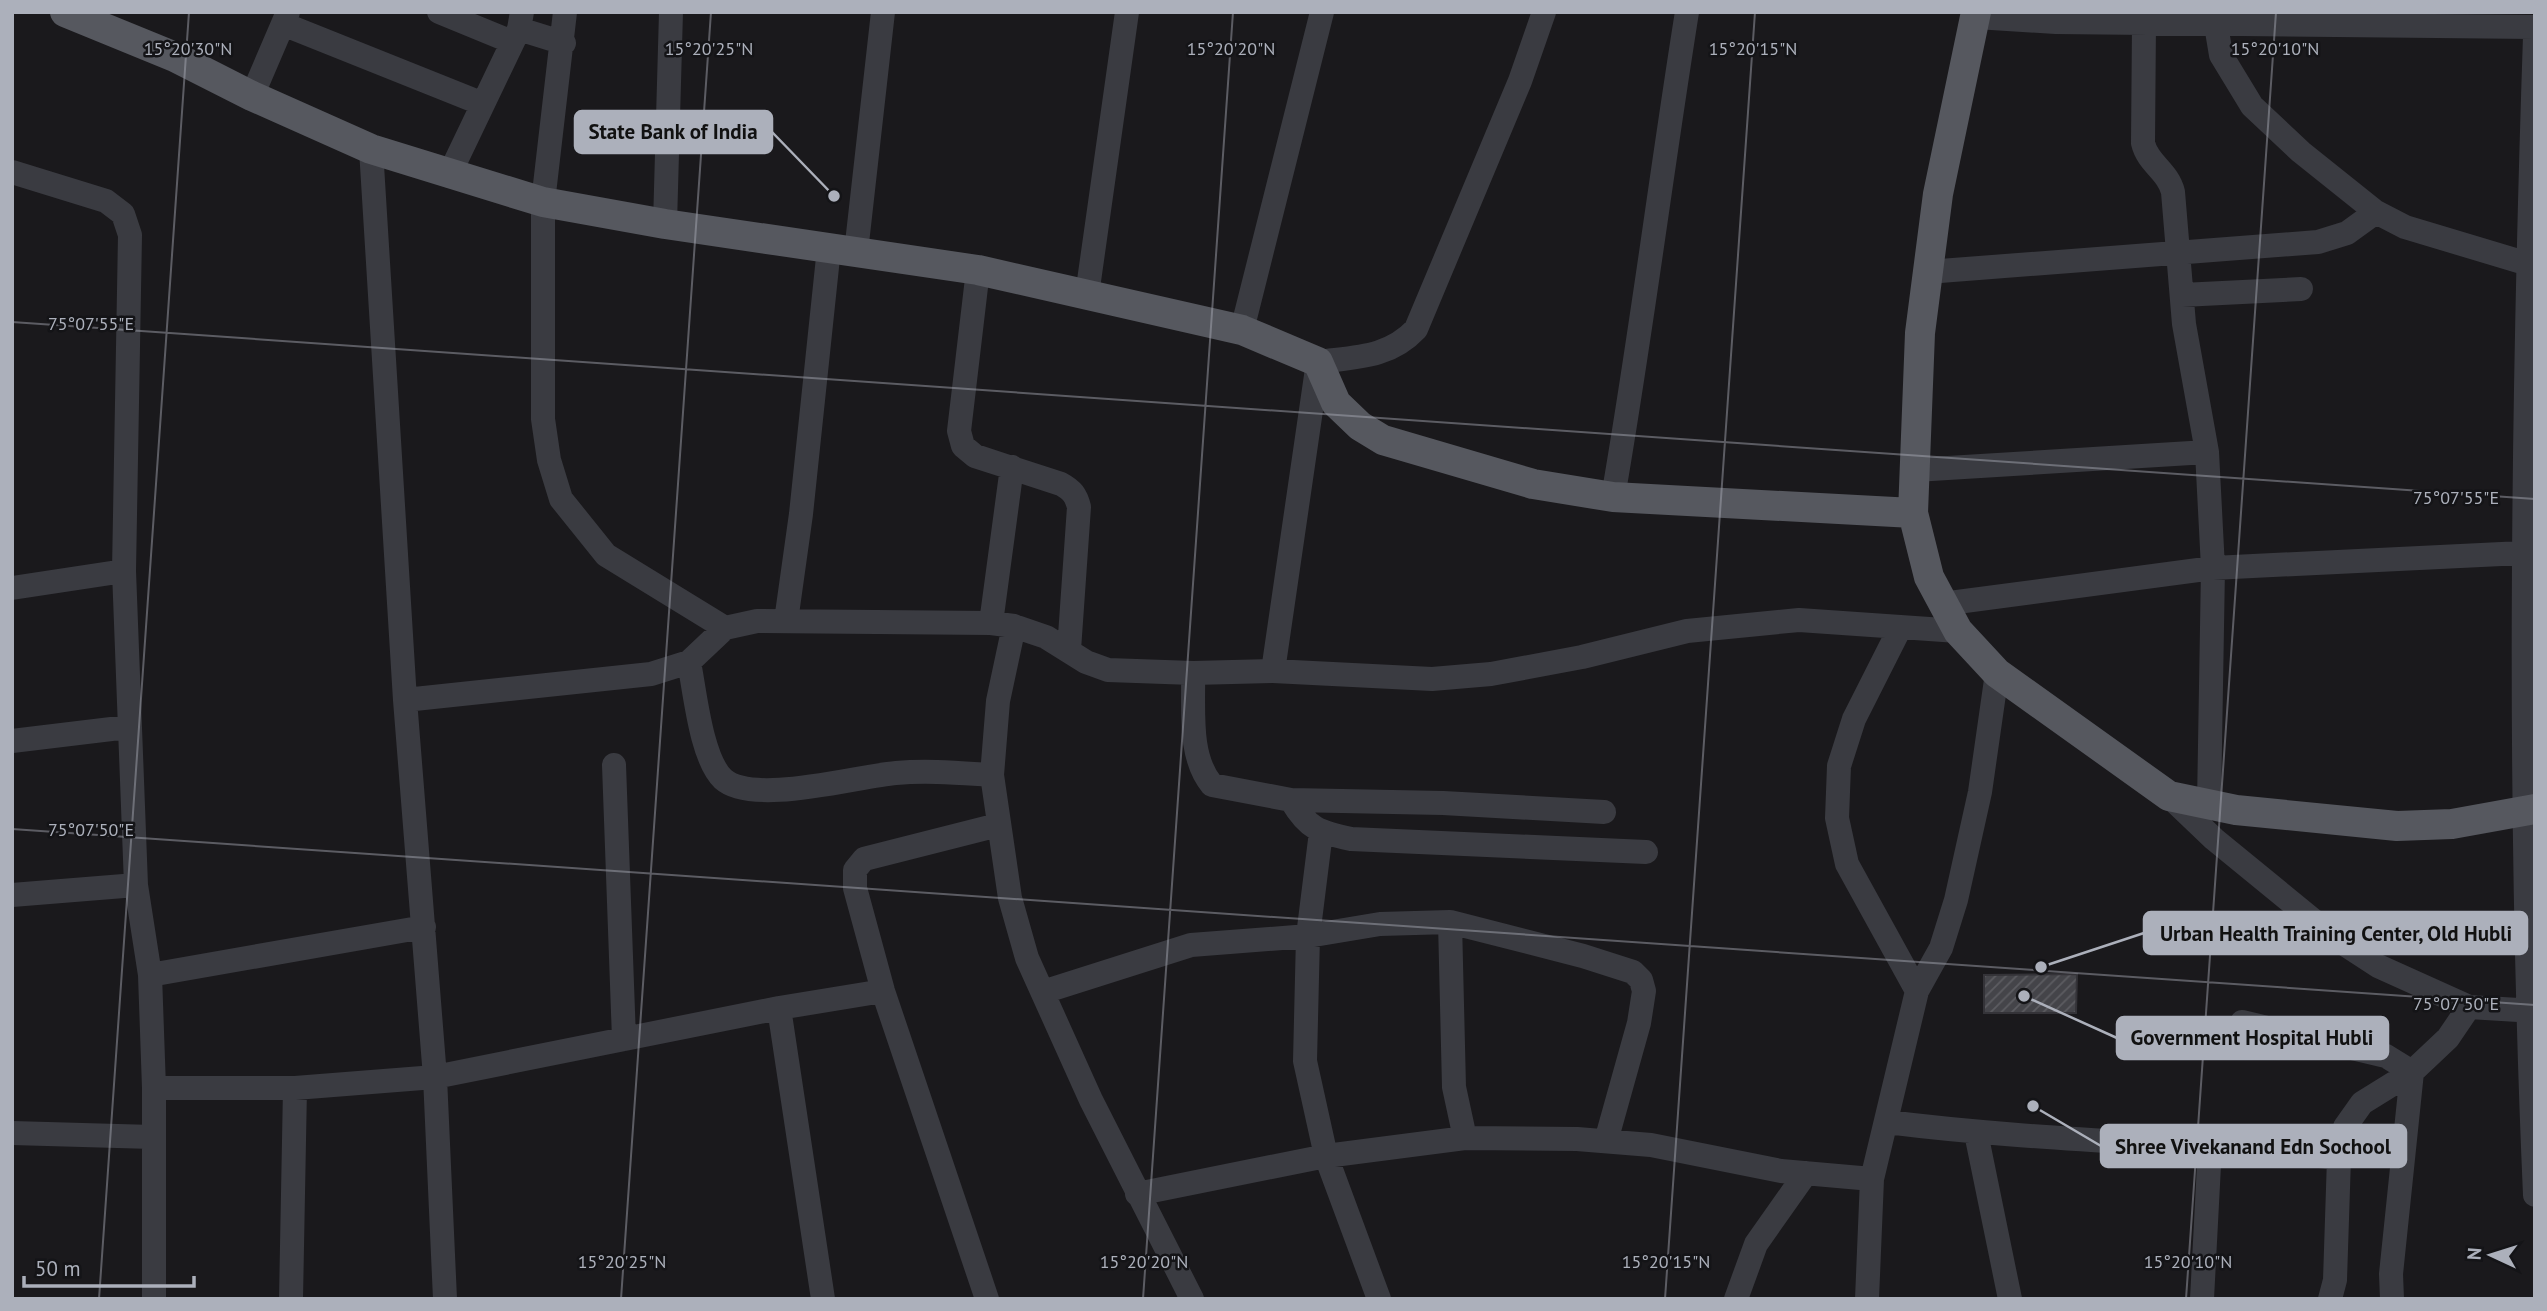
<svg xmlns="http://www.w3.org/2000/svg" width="2547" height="1311" font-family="'PT Sans',sans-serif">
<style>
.building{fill:url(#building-hatch);stroke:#343338;stroke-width:2}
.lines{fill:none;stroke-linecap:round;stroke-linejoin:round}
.minor{stroke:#3a3b41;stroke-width:24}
.major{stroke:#56585f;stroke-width:30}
.ticks{fill:none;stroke:#acb0bb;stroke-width:2;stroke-opacity:0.45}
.ticks-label{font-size:18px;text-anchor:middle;fill:#acb0bb;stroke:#141417;stroke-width:5;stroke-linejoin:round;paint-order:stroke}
.leader{fill:none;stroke:#acb0bb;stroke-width:2.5}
.callout-dot{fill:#acb0bb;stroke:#141417;stroke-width:2.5}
.callout{fill:#acb0bb;stroke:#acb0bb;stroke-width:2.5}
.callout-label{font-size:21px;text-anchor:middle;font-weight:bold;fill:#111}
</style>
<defs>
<pattern id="building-hatch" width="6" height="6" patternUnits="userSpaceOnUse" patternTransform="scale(1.75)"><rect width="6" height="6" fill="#444449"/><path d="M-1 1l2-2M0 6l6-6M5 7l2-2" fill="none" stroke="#5c5c61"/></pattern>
</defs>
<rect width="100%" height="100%" fill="#1a191c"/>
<path class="building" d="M2077 974 2076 1013H1984V975Z"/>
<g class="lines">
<path class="minor" d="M439 12 512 42
M565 12 543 202V419L549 460 561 499 606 555 725 628
M1976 17 2056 22 2535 27
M2144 23 2143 143C2148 164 2168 171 2173 192L2184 324 2207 452 2213 568 2209 804
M283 24 483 104
M2216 25 2221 55 2252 106 2301 152 2376 212 2405 227 2535 266
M519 29 564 43
M2535 36C2522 423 2518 809 2535 1195
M252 96 288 12
M371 149 405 700 435 1077 445 1299
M12 172 106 201 123 214 130 235 124 571 136 885 150 975 154 1088V1299
M450 173 519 29 522 12
M665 224 671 12
M856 252 883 12
M978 270 959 431 963 446 975 456 1061 484C1072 490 1076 495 1079 507L1069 650
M1927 272 2318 242 2347 233 2376 212
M1087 295 1127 12
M2182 295 2301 289
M1242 330 1322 12
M1915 470 2207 452
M1613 497C1641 336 1661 174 1687 12
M12 588 124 571
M1942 604 2213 568 2522 553
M786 621 801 514 829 248
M991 623 1012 467
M1014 626 998 701 992 775 1010 898 1027 958 1091 1100 1192 1299
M1900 628 1854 719 1839 766 1837 818 1847 864 1917 991
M689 662C695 692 701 758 723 779 753 806 857 776 896 773 928 770 960 773 992 775
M1273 671 1318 362C1355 357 1389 358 1416 329L1520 81 1544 12
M1193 673C1194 710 1188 756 1212 785L1291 800 1443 803 1604 812
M405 700 651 674 689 662 725 628 757 621 991 623 1014 626 1046 637 1086 662 1108 670 1193 673 1273 671 1432 679 1491 674 1582 657 1687 631 1799 620 1958 631
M12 741 128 727
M614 765 624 1039
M2169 796 2214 839 2335 938 2378 966 2469 1007 2535 1011
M1291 800C1308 829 1319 832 1351 839L1646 852
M1321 832 1308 936 1305 1061 1326 1156 1379 1299
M12 895 136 885
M1450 922 1454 1087 1465 1138
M150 975 424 927
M1043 992 1191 945 1308 936 1380 924 1450 922 1583 956 1633 972 1641 980 1644 991 1639 1023 1606 1141
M779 1008 823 1299
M2242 1022 2386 1056 2412 1072 2391 1274 2392 1299
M154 1088H295L291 1299
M295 1088 435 1077 779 1008 883 991
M1887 1122C2037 1141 2189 1143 2339 1158
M12 1133 153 1137
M1976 1133 2010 1299
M1137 1194 1326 1156 1465 1138 1577 1139 1651 1145 1781 1171 1872 1179
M987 1299 883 991 855 888V870L864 859 998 825
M1736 1299 1756 1244 1806 1173
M1867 1299 1872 1179 1917 991 1941 948 1956 900 1980 792 1997 673
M2202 1299 2210 1146
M2330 1299 2335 1280 2339 1158 2345 1127 2362 1103 2412 1072 2448 1038 2469 1007"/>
<path class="major" d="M65 12 175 57 252 96 371 149 543 202 665 224 978 270 1242 330 1318 362 1336 403 1360 426 1383 440 1533 484 1613 497 1913 513
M1976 12 1938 194 1920 333 1913 513 1929 577 1958 631 1997 673 2169 796 2236 810 2397 826 2452 824 2535 809"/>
</g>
<path class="ticks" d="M12 322 2535 499M12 829 2535 1005M99 1299 189 12M621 1299 711 12M1143 1299 1233 12M1665 1299 1755 12M2186 1299 2276 12"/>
<g class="ticks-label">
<text x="188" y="55">15°20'30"N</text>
<text x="709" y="55">15°20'25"N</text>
<text x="1231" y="55">15°20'20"N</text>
<text x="1753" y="55">15°20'15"N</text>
<text x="2275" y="55">15°20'10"N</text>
<text x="91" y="330">75°07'55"E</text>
<text x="2456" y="504">75°07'55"E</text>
<text x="91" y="836">75°07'50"E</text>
<text x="2456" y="1010">75°07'50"E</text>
<text x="622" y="1268">15°20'25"N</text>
<text x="1144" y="1268">15°20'20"N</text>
<text x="1666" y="1268">15°20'15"N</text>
<text x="2188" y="1268">15°20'10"N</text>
</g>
<path class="leader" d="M834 196L772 132M2041 967L2144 933M2024 996L2117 1038M2033 1106L2101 1146"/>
<g class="callout-dot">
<circle cx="834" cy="196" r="7"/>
<circle cx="2041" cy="967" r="7"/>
<circle cx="2024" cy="996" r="7"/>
<circle cx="2033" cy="1106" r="7"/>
</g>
<g class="callout">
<rect x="575" y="111" width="197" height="42" rx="7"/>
<rect x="2144" y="912" width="383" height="42" rx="7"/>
<rect x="2117" y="1017" width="271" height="42" rx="7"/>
<rect x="2101" y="1125" width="305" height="42" rx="7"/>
</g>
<g class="callout-label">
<text x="673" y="139">State Bank of India</text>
<text x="2336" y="941">Urban Health Training Center, Old Hubli</text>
<text x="2252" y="1045">Government Hospital Hubli</text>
<text x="2253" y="1154">Shree Vivekanand Edn Sochool</text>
</g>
<rect width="2547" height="1311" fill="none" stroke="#acb0bb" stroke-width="28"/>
<g transform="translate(2491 1255) rotate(274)" stroke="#141417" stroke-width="5" paint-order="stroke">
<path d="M0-5L12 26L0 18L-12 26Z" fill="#acb0bb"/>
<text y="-10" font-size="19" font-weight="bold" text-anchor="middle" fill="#acb0bb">N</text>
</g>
<path d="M24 1276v10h170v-10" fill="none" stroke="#acb0bb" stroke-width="3.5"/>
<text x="35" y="1276" font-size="21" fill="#acb0bb" stroke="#141417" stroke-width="5" paint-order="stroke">50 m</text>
</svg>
